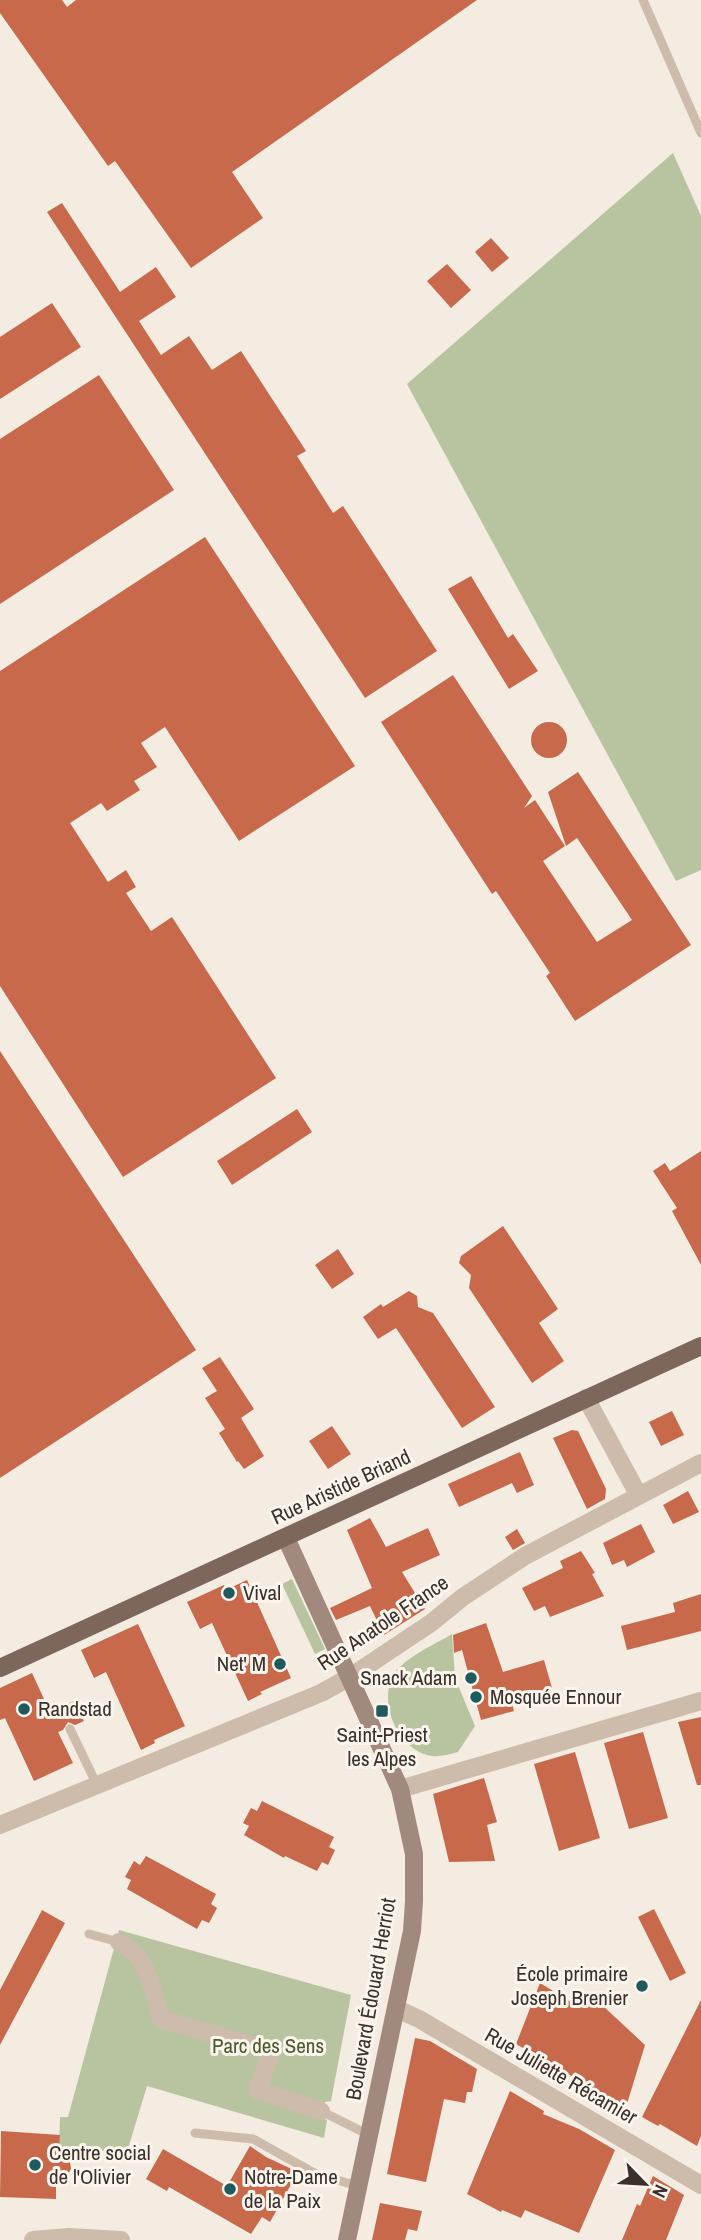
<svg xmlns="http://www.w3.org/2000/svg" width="701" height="2240" font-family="'Archivo Narrow',sans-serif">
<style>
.green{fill:#b8c4a0}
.building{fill:#c8694b}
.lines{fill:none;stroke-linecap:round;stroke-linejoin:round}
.lane{stroke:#cdbbac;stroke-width:9}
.street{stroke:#cdbbac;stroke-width:18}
.secondary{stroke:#a18a7d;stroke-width:18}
.primary{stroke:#7d675c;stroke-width:18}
.poi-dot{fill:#1f5a5e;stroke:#fbf5ee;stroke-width:2.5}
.labels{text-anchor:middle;stroke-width:6;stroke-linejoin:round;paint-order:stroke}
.street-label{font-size:21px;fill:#3b302b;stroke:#fbf5ee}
.poi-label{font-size:21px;fill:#3b302b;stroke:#fbf5ee;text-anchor:start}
.park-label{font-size:21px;fill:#4a5a2e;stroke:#fbf5ee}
</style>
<rect width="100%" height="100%" fill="#f4ebe1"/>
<path class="green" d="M673 153 701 216V870L676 881 407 384Z
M292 1579 325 1649 315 1654 282 1584Z
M452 1634 455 1678 475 1726 458 1752C450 1754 441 1757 432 1756 398 1751 377 1702 394 1674 404 1658 437 1643 452 1634Z
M119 1930 351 1995 331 2101 325 2102 319 2117 327 2120 324 2138 147 2086 127 2152 59 2149 60 2117H68Z"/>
<path class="building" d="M0 0H62L67 7 76 0H477L232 172 263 218 191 268 115 161 108 166 0 13Z
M62 203 120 292 156 267 176 297 139 321 161 355 189 336 212 370 241 351 306 451 297 456 333 513 343 506 437 651 365 698 47 212Z
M491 238 509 258 492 272 475 252Z
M447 264 471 290 451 308 427 281Z
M52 303 81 347 0 399V337Z
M99 375 174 490 0 604V439Z
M205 537 355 766 239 841 165 727 141 743 157 767 134 781 140 790 107 811 101 803 70 823 108 882 126 870 136 887 126 893 151 931 172 917 276 1078 123 1177 0 986V671Z
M471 576 508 638 513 634 538 671 509 689 448 589Z
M453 675 532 796 524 808 535 800 565 846 543 861 597 942 632 920 577 838 566 846 548 792 578 772 691 945 575 1021 546 976 550 973 496 891 492 894 381 722Z
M531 740a18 18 0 1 1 36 0a18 18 0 1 1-36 0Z
M0 1051 196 1350 0 1478Z
M297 1109 312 1132 232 1185 217 1161Z
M701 1151V1265L672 1211 677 1208 653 1171 665 1163 670 1171Z
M503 1226 558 1309 539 1323 564 1361 532 1383 469 1288 471 1275 459 1263 461 1256Z
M338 1249 354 1274 332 1289 315 1265Z
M409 1291 417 1296 418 1307 433 1313 495 1407 462 1428 396 1328 378 1339 363 1317 381 1304 383 1307Z
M220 1357 254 1409 241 1418 264 1456 244 1469 238 1461 237 1462 219 1433 225 1429 205 1398 217 1391 202 1368Z
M672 1411 684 1435 661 1446 649 1422Z
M332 1426 351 1454 328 1469 309 1441Z
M572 1430 578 1431 606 1489 605 1499 587 1509 553 1438Z
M520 1452 534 1485 517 1493 512 1483 459 1507 448 1484Z
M688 1491 699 1512 673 1524 663 1505Z
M370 1518 386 1547 428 1528 440 1555 402 1572 425 1609 384 1635 370 1606 336 1620 330 1608 372 1588 347 1530Z
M641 1524 655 1552 627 1567 624 1560 612 1565 603 1543Z
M517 1529 525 1543 513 1550 505 1537Z
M581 1551 595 1573 592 1574 604 1596 550 1617 545 1606 534 1611 522 1588 563 1568 560 1561Z
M247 1580 291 1678 260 1692 262 1694 248 1701 212 1623 200 1629 187 1602 224 1585 226 1590Z
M701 1594V1631L627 1650 621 1626 675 1612 673 1603Z
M486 1623 503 1672 544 1660 552 1688 511 1700 514 1711 481 1720 462 1650 454 1653 453 1635Z
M138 1624 185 1726 154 1740 155 1743 141 1750 106 1672 94 1678 81 1650Z
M32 1673 50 1712 74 1701 84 1721 75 1725 68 1722 63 1730 58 1732 73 1763 34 1781 5 1718 0 1720V1688Z
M701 1717V1785H697L678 1722Z
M643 1732 668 1818 629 1829 604 1743Z
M575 1752 600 1838 559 1851 534 1764Z
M484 1778 497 1822 487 1825 495 1861 449 1862 433 1794Z
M262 1801 334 1837 329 1847 335 1850 328 1865 322 1862 317 1871 285 1856 284 1858 244 1835 249 1826 243 1823 251 1808 257 1811Z
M146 1856 216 1894 211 1904 217 1908 209 1923 202 1920 197 1929 127 1889 131 1880 125 1877 134 1861 140 1865Z
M654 1909 686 1973 670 1981 638 1917Z
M42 1910 65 1923 0 2045V1990Z
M540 1983 576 2005 587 1991 645 2045 626 2107 516 2044Z
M701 2000V2136L697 2146 660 2124 658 2126 642 2117Z
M415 2038 430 2041 477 2069 472 2092H467L465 2103 444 2099 426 2182 387 2174Z
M510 2091 544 2111 543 2114 579 2129 615 2150 579 2233 525 2210 521 2218 502 2210 501 2212 467 2194Z
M1 2131 60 2135 59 2151 70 2162 71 2169 65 2179 56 2182V2199L0 2197Z
M250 2146 266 2157 298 2172 270 2222 262 2217 251 2234 169 2187 167 2191 146 2179 163 2149 227 2186Z
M653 2176 684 2195 666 2240H622L637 2204 640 2206Z
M380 2203 422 2211 417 2231 408 2229 405 2240H372Z"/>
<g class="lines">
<path class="lane" d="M643 0 701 133
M70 1729 97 1785
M89 1934 119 1942
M321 2111 369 2135
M195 2133 253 2139 316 2174 358 2186"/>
<path class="street" d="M586 1398 639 1496
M400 1789 701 1701
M0 1825 321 1693 350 1677 431 1623 463 1597 525 1556 701 1463
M119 1942C148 1956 153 1990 161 2019L271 2051 258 2090 321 2111
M397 2009 419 2019 701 2185
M33 2240 69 2237 121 2240"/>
<path class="secondary" d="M286 1538 400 1789 414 1854V1901L412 1931 347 2240"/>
<path class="primary" d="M0 1668 701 1346"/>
</g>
<g class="poi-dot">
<circle cx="229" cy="1593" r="7"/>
<circle cx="280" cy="1664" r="7"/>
<circle cx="471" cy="1678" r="7"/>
<circle cx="476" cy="1697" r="7"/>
<circle cx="24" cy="1709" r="7"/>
<rect x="375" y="1704" width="14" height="14" rx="3.5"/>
<circle cx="642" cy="1986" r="7"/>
<circle cx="35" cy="2165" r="7"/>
<circle cx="230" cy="2189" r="7"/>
</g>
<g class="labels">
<g class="street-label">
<text transform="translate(341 1487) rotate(-25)" y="7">Rue Aristide Briand</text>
<text transform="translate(383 1623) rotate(-34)" y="7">Rue Anatole France</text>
<text transform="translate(371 1999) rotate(-80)" y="7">Boulevard Édouard Herriot</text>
<text transform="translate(561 2076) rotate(30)" y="7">Rue Juliette Récamier</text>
</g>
<g class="poi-label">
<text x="243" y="1600">Vival</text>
<text x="266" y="1671" text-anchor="end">Net' M</text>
<text x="457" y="1685" text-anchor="end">Snack Adam</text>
<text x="490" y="1704">Mosquée Ennour</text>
<text x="38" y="1716">Randstad</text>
<text x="382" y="1742" text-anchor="middle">Saint-Priest<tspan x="382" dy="24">les Alpes</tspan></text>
<text x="628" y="1981" text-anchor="end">École primaire<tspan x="628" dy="24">Joseph Brenier</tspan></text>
<text x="49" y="2160">Centre social<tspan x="49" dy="24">de l'Olivier</tspan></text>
<text x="244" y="2184">Notre-Dame<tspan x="244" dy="24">de la Paix</tspan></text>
</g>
<g class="park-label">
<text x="268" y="2053">Parc des Sens</text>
</g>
</g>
<g transform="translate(645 2184) rotate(115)" stroke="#fbf5ee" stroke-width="5" paint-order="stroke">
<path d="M0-5L12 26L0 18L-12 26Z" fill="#3b302b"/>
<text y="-10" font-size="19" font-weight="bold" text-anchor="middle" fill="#3b302b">N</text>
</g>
</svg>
